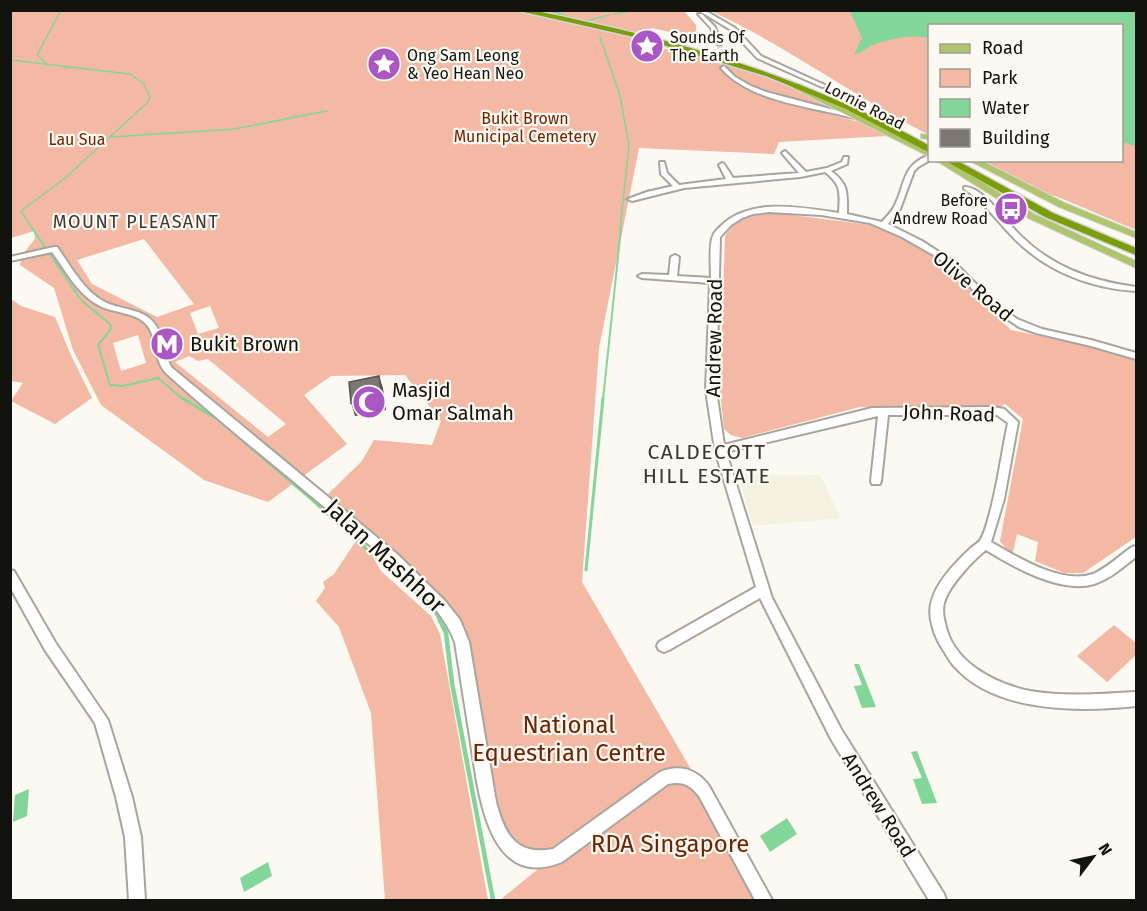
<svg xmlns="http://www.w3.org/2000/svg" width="1147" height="911" font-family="'Fira Sans',sans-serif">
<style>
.built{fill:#f5f1e1}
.green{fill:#f3b9a4;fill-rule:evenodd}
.water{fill:#83d699}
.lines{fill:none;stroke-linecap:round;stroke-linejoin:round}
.stream-far3{stroke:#83d699;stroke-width:1.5}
.stream-far2{stroke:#83d699;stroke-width:2}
.stream-far1{stroke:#83d699;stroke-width:3}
.stream{stroke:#83d699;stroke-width:4.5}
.minor-tunnel{stroke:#d8d6cf;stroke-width:5;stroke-dasharray:5 2;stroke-linecap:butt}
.minor-casing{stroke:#a7a59d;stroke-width:4}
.major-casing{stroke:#d4d4d4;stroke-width:2}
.highway-casing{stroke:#d4d4d4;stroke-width:3}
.minor{fill:#fff;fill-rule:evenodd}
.major{fill:#b0c46b;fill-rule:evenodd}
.highway{fill:#7b9d08;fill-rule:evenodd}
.shaded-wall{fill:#58534f}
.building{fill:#7d7771;stroke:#58534f;stroke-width:1.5}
.labels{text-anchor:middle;stroke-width:4.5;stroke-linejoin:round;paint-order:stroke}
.far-poi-label{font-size:16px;fill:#12120f;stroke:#fbf9f1;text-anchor:start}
.far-street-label{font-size:16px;fill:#12120f;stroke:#fbf9f1}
.far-park-label{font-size:16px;fill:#712200;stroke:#fbf9f1}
.far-neighbourhood-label{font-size:18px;letter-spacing:1.5px;fill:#3a3832;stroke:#fbf9f1}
.street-label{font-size:20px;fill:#12120f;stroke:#fbf9f1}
.poi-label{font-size:20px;fill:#12120f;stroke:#fbf9f1;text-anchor:start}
.neighbourhood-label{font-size:21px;letter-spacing:1.5px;fill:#3a3832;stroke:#fbf9f1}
.near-street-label{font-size:24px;fill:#12120f;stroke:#fbf9f1}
.near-park-label{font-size:24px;fill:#712200;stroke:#fbf9f1}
</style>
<rect width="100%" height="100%" fill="#fbf9f1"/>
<path class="built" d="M738 474 820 475 841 518 753 526Z"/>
<path class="green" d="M10 11H684L696 25V38L652 28 631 39C657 49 685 52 711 59 752 70 794 86 831 107 802 100 745 93 728 68H721C737 95 830 113 862 123 871 126 879 131 887 136L779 142 774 154 639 148 599 348 582 582 703 790 764 900H500L554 856 535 858 499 831 453 623 357 527 328 494 362 461 374 440 432 445 441 421 405 375 331 376 304 395 347 444 268 502 204 480 101 405 73 350 54 288 20 265 22 255 35 239 34 231 11 238ZM144 239 194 304 157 317 92 284 77 260ZM210 306 219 328 198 334 190 313ZM138 335 146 363 121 371 113 343ZM189 356 198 361 208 359 286 424 268 437 175 362Z
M711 11H1136V230L1058 197 1040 192 977 161 1122 160V26H930L929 135C855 97 787 46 711 11Z
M777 213 871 225 895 234 940 259 1011 330 1090 346 1136 360V537L1083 573H1064L1035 561 1038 542 1017 534 1013 552 1007 550 1000 541 1023 419 1005 404 1000 407H860L742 438 731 435 724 429 720 390 725 236C736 217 757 214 777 213Z
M10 298 21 306 55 317 70 353 92 398 55 424 11 401 23 383 11 381Z
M360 535 381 571 431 616 440 634 488 900H385L371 713 339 627 316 601 325 588 323 582 334 574Z
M1114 625 1136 643V655L1107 682 1077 656Z"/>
<path class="water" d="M850 11H1136V146L1122 142V26H930L929 38C911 34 894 38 875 44 868 47 861 53 854 55L862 38Z
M854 664H859L876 707 862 708 854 686 862 685Z
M917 751 937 803 922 804 913 779 922 778 911 752Z
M29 789 27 816 13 822 15 795Z
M787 818 797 834 770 852 760 836Z
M268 862 272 876 244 892 240 878Z"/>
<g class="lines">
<path class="stream-far3" d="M550 10 574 19
M614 14 636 10
M582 22 609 15
M600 37 620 96 629 145 620 230
M10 60 130 74 143 83 150 97 148 102 64 179 21 211 33 230
M46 63 37 55 60 12
M112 137 234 129 327 111
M624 200 649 190"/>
<path class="stream-far2" d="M32 228 81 300 110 324 111 329 98 345 110 385 123 386 158 378 184 400
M603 400 621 228"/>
<path class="stream-far1" d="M182 398 219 420 309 497 435 611 440 622
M586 570 603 398"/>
<path class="stream" d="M440 620 446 633 452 683 493 900"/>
<path class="minor-tunnel" d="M719 43 724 68"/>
<defs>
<path id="minor" d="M698 10H704L735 28 761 56 827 86 822 87 757 58 731 30Z
M698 14H702L715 27 721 44H717L711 28Z
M724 66 735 77 749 85 766 92 857 116 854 118C813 107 750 102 721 68Z
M785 151 806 172 827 168 842 162 844 157H848L847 164 831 171C849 184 847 194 847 214L882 222C886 217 891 213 894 207 906 185 901 165 930 155V160L918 167 914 171 900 209 888 224 922 241 953 261 997 305 1017 319 1042 329 1091 340 1136 353V359L1091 346 1036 333 1019 327 991 308 956 272 937 257 902 237 870 223 821 215 769 212 753 214 742 218 731 225 720 237 716 390 724 445 872 408 993 407 1004 409 1018 422 1004 499 991 542C1017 557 1062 585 1093 574 1107 568 1119 556 1132 547L1136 546V557C1123 567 1110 579 1094 584 1060 594 1014 567 986 550 973 560 950 585 945 600 942 607 943 616 945 623 952 662 995 684 1030 691 1066 697 1101 694 1136 692V706C1080 712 995 713 954 666 950 662 947 656 944 651 935 638 928 620 931 604 935 583 956 562 971 548 974 545 979 543 981 539 986 530 988 519 991 509 998 481 1002 452 1008 423L997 415H888L881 481 880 484H872L871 481 878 416 726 452 772 598 841 729 944 894 946 900H929L831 739 760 598 669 650 664 652 659 650 657 646 659 642 756 587 715 450 706 390 710 283 642 278 638 276 642 274 669 275 671 257 675 255 679 257 677 276 711 278C711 268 709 245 713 236 714 232 719 228 722 225 751 197 803 208 839 213 840 193 842 185 825 172L800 177 684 188 632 201 628 199 647 192 673 186 661 174 660 162H664L667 173 679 185 726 179 719 165 722 163 724 164 733 178 799 173 782 153Z
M964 187C982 186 1004 219 1016 231 1049 266 1090 281 1136 287V291C1088 288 1043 270 1010 234 995 218 983 201 964 189Z
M54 247H57C71 266 82 289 103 301 118 310 143 308 154 323 164 335 164 353 171 367L397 554 445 601 460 620 469 642 496 802C505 834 515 856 553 849L660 772C679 764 697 769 709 786L772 900H755L699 796C690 785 683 781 668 784L562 862C485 893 478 785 470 737 465 706 460 674 455 642 439 598 377 552 341 521 283 472 223 425 167 374 153 361 158 337 146 324 135 312 113 313 100 306 78 295 66 271 52 252L10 261V257Z
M10 570 14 571 55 642 108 720 132 797 141 837 145 900H129L125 837 116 797 95 723 45 650 10 587Z"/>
<path id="major" d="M793 84H799L930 151V157L793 88Z
M921 134 930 135V140L921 138Z
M935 160H946L1034 214 1136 261V268L1028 218Z
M968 160H980L1065 203 1136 232V238L1059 207Z"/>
<path id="highway" d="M515 10H531C676 39 799 74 930 146V153L846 109 766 76 643 39Z
M944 160H956L1053 213 1136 248V255L1045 217Z"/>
</defs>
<use href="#minor" class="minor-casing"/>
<use href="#major" class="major-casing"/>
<use href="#highway" class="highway-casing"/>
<use href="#minor" class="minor"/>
<use href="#major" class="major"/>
<use href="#highway" class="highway"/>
</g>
<path class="shaded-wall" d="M379 376 383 388 386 410 355 416 351 403Z"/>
<path class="building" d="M379 376 382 397 351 403 349 382Z"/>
<defs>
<symbol id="sight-disc" viewBox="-11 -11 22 22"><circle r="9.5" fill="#aa56c5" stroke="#fbf9f1"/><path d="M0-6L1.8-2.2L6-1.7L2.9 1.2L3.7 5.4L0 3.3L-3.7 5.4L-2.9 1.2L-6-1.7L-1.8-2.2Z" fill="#fff"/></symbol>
<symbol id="bus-disc" viewBox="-11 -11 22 22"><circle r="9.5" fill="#aa56c5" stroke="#fbf9f1"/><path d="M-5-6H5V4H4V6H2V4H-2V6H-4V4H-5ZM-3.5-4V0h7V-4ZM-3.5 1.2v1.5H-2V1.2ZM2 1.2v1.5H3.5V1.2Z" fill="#fff"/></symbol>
<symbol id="metro-disc" viewBox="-11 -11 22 22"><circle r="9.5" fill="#aa56c5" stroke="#fbf9f1"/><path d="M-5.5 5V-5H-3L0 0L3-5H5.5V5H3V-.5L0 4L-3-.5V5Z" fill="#fff"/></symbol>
<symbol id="mosque-disc" viewBox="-11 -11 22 22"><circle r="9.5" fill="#aa56c5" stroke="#fbf9f1"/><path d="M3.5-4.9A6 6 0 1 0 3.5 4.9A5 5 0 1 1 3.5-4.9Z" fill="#fff"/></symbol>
</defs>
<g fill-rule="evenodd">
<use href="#sight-disc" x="628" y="27" width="38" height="38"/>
<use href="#sight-disc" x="365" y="45" width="38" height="38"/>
<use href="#bus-disc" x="992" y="190" width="38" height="38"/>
<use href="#metro-disc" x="148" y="325" width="38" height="38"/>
<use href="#mosque-disc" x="350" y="383" width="38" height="38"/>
</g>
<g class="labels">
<g class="far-poi-label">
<text x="670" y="43">Sounds Of<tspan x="670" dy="18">The Earth</tspan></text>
<text x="407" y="61">Ong Sam Leong<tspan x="407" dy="18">&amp; Yeo Hean Neo</tspan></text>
<text x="988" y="206" text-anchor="end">Before<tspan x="988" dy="18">Andrew Road</tspan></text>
</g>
<g class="far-street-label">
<text transform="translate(865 105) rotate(27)" y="6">Lornie Road</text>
</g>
<g class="far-park-label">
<text x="525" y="124">Bukit Brown<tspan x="525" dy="18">Municipal Cemetery</tspan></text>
<text x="77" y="145">Lau Sua</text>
</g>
<g class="far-neighbourhood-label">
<text x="136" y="228">MOUNT PLEASANT</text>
</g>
<g class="street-label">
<text transform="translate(973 286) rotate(40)" y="7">Olive Road</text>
<text transform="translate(714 338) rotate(-89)" y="7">Andrew Road</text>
<text transform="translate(949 413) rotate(2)" y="7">John Road</text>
<text transform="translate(879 805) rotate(58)" y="7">Andrew Road</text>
</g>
<g class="poi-label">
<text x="190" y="351">Bukit Brown</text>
<text x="392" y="397">Masjid<tspan x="392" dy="23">Omar Salmah</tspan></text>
</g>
<g class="neighbourhood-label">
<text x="707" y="459">CALDECOTT<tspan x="707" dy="24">HILL ESTATE</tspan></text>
</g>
<g class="near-street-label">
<text transform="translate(385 556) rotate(43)" y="8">Jalan Mashhor</text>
</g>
<g class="near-park-label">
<text x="569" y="733">National<tspan x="569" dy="28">Equestrian Centre</tspan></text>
<text x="670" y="852">RDA Singapore</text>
</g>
</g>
<rect width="1147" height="911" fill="none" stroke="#12120f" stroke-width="24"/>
<rect x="928" y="24" width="195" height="138" fill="#fbf9f1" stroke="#9e9d97" stroke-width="1.5"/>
<rect x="940" y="44" width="30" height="9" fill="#b0c46b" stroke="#9e9d97" stroke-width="1.5"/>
<text x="982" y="54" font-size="18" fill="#12120f">Road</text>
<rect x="940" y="69" width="30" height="18" fill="#f3b9a4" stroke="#9e9d97" stroke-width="1.5"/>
<text x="982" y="84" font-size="18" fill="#12120f">Park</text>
<rect x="940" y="99" width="30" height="18" fill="#83d699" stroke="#9e9d97" stroke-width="1.5"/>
<text x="982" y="114" font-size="18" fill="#12120f">Water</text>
<rect x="940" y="129" width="30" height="18" fill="#7d7771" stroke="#9e9d97" stroke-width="1.5"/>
<text x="982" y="144" font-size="18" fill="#12120f">Building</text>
<g transform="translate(1093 857) rotate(58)" stroke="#fbf9f1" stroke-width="4.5" paint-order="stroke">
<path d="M0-4.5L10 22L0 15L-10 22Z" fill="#12120f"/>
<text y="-9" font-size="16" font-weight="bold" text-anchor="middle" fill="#12120f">N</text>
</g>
</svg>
